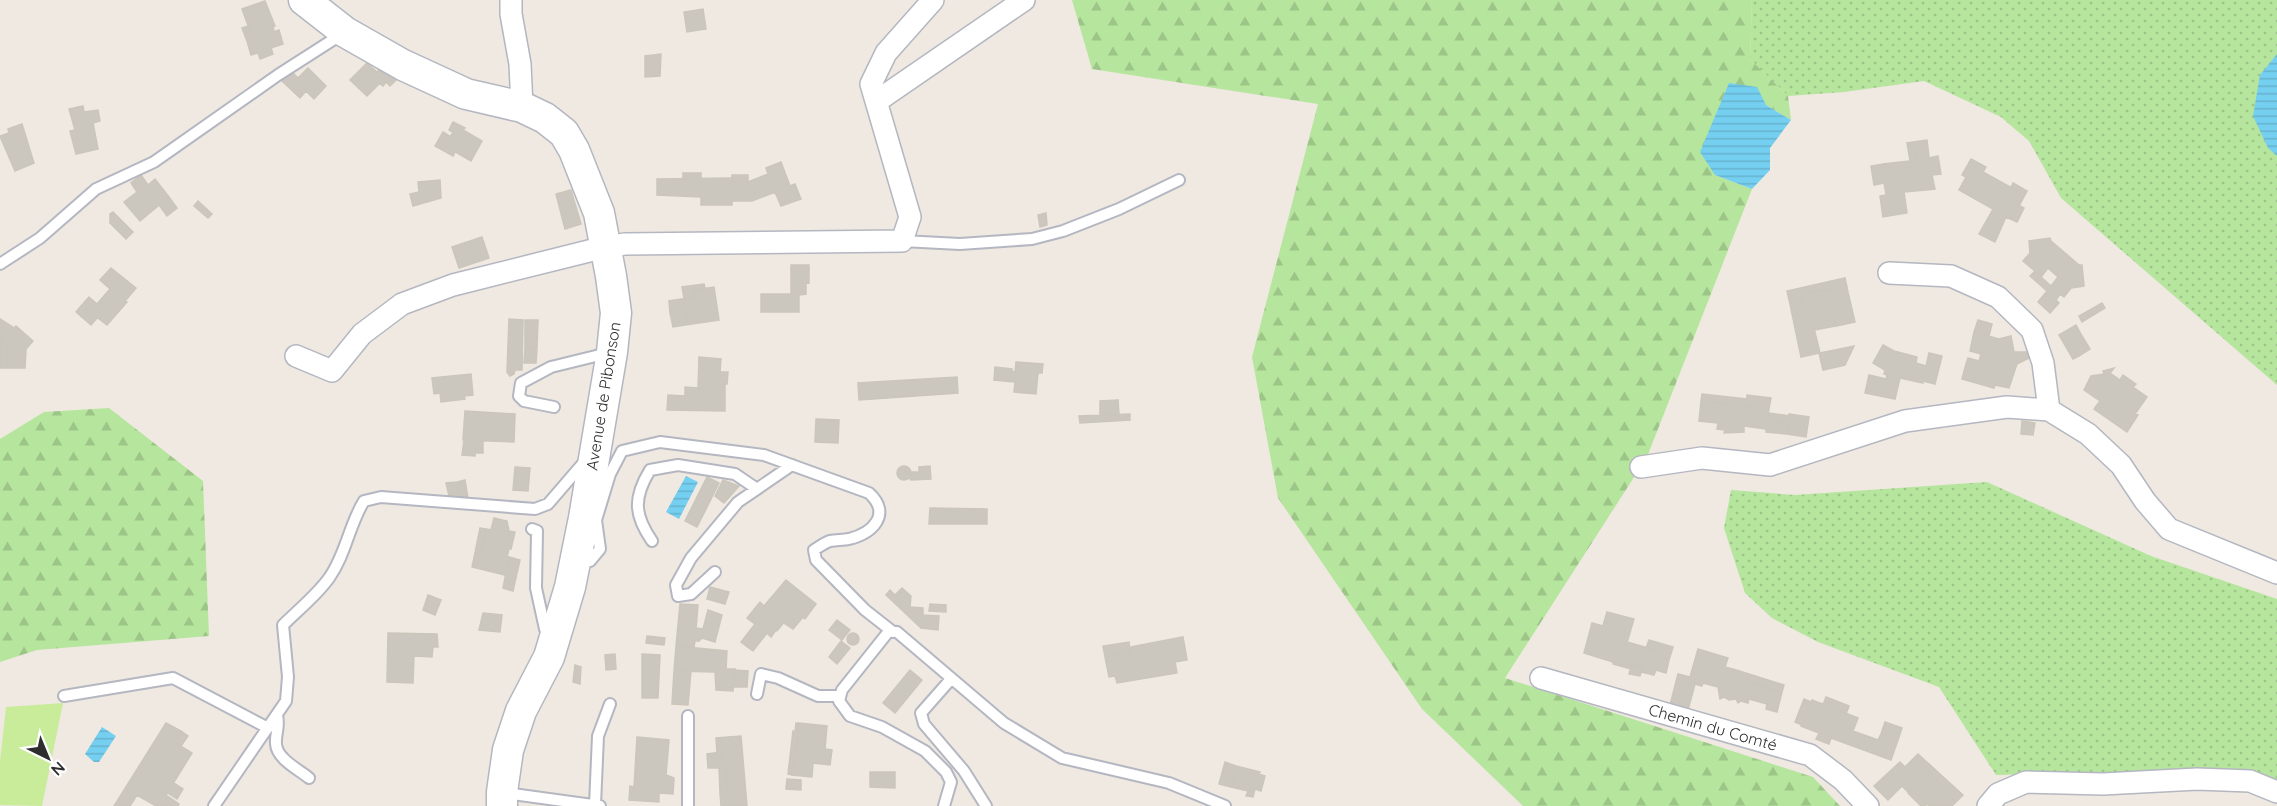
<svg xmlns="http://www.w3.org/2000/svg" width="2277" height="806" font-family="Quicksand,sans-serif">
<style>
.grass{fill:url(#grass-dots)}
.forest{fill:url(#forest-firs)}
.pitch{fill:#c9ec9a}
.water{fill:url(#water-rules)}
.building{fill:#cbc7bf;stroke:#cbc5ba;stroke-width:1.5;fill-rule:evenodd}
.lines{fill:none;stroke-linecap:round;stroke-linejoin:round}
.lane-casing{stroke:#b4b7c1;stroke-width:14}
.street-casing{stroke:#b4b7c1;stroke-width:24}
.secondary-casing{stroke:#b4b7c1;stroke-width:33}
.lane{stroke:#fff;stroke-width:10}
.street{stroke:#fff;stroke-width:21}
.secondary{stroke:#fff;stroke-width:30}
.labels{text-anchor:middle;stroke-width:4.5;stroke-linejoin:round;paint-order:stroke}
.street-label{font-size:16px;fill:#2e2e2e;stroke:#fff}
</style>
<defs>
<pattern id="grass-dots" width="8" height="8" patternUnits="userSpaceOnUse" patternTransform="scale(1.5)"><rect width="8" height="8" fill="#b6e59e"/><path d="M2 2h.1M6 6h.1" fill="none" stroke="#9dc588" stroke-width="1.8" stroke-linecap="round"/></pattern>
<pattern id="forest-firs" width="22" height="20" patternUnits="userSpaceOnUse" patternTransform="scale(1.5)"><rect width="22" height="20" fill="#b6e59e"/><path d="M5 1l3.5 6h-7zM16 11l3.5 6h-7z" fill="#9dc588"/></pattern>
<pattern id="water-rules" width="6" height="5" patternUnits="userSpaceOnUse" patternTransform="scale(1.5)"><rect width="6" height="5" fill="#75cff0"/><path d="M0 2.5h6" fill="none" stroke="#66b2ce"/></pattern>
</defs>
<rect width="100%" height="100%" fill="#efe9e1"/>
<path class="grass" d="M1752 0H2277V385L2061 198 2029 141 2001 117 1924 81 1844 92 1788 96 1750 59Z
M1987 482 2151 556 2277 599V781L2243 770 1996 775 1939 687 1818 642 1772 618 1745 593 1724 528 1731 490 1795 495Z"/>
<path class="forest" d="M1072 0H1752L1750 59 1788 96 1791 120 1766 105 1715 175 1752 189 1647 457 1505 678 1813 777 1840 806H1523L1422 709 1278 498 1252 357 1318 104 1092 69Z
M109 408 203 481 209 636 37 650 0 662V439L44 412Z"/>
<path class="pitch" d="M63 703 42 806 0 805V761L6 707Z"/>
<path class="water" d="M2277 54V156L2268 148 2253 116 2260 75Z
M1729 83 1757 87 1766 105 1791 120 1770 148V170L1752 189 1715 175 1700 152Z
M686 476 698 482 679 519 666 512Z
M102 727 116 736 99 762H94L85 754Z"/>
<path class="building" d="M265 1 275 26H273L274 32 253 39 242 9Z
M703 9 706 29 687 32 684 12Z
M248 26 253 39 247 41 242 28Z
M279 30 283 44 271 48 273 54 260 59 258 53 251 55 247 41Z
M661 54 660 76 645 77V56Z
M367 63 377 72 383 65 397 79 390 86 386 82 383 86 380 83 367 96 350 80Z
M308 68 326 86 314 99 306 91 300 98 281 80 291 71 298 78Z
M83 106 84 112 98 110 100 121 93 123 98 149 76 154 70 131 75 130 69 109Z
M453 122 465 128 463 130 482 141 471 161 445 146 453 132 449 130Z
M22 124 34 163 15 171 0 136 9 133 8 129Z
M443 132 451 137 445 146 455 152 453 156 435 146Z
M1927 140 1928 148 1915 150 1918 166 1884 171 1883 164 1910 161 1907 143Z
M1928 148 1929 158 1938 156 1941 174 1932 175 1935 189 1904 192 1907 213 1883 217 1880 196 1886 195 1884 183 1874 185 1871 166 1883 164 1884 171 1918 166 1915 150Z
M1971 159 1986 167 1983 172 2021 193 2015 203 2024 208 2017 222 2006 217 1995 242 1979 234 1993 209 1959 190 1966 177 1962 175Z
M781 162 790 186 795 184 801 199 781 206 775 192 752 201H732V205H701V197L657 195V179L732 178V182H748L768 174 766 168Z
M683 173H701V179H683Z
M141 175 148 185 155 179 169 197 140 221 124 202 137 192 131 183Z
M732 175H748V182H732Z
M440 180 441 198 413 206 410 194 419 192 418 182Z
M2013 183 2027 191 2019 206 2015 203 2021 193 2011 188Z
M571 190 581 224 565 229 556 194Z
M169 197 177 208 167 216 159 205Z
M198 201 212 214 208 218 194 206Z
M113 212 133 232 126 239 110 223V214Z
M1046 213 1047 225 1040 227 1038 215Z
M482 237 489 258 459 268 452 247Z
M2050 238 2051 241 2079 265H2082L2084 286 2071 288 2064 297 2060 294 2056 300 2059 303 2050 313 2038 302 2047 291 2030 276 2035 271 2023 261 2030 253 2029 241ZM2048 268 2058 277 2051 286 2041 277Z
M791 265H809V283L806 282V294L799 295V312H761V294H791Z
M111 268 136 288 125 301 127 302 107 325 90 312 110 289 100 280Z
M1845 278 1848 292 1836 294 1835 287 1801 295 1802 302 1790 304 1787 291Z
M704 284 705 288 694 290 695 297 684 298 682 287Z
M714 287 719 320 699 323 698 319 688 321 687 312 670 313 669 301 695 297 694 290Z
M1835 287 1836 294 1848 292 1855 322 1836 326 1834 319 1813 324 1820 353 1854 346 1845 365 1823 370 1819 353 1801 357 1790 304 1802 302 1801 295Z
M89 297 97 304 90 312 81 306Z
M2102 303 2105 308 2082 322 2079 316Z
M81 306 97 318 91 325 76 312Z
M687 312 688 321 698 319 699 323 673 327 670 313Z
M0 319 14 328 16 326 33 341 26 349 25 368H7V345L0 341Z
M509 319 523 320 522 370H515L514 374 510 376 507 372Z
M1834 319 1836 326 1815 330 1813 324Z
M525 320H538L537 348H525Z
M1978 320 1992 324 1989 336 1974 332Z
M2076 325 2082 336 2071 343 2079 356 2073 359 2059 335Z
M1974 332 1999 339 2011 336 2014 352H2029V358L2017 364 2009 388 1995 385 1994 388 1962 379 1966 364 1982 369 1983 362 1979 361 1981 354 1970 351Z
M2082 336 2090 349 2079 356 2071 343Z
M0 341 7 345V368H0Z
M1883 345 1894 351 1917 357 1916 363 1926 366 1929 353 1942 356 1935 384 1923 381V383L1900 378 1895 399 1865 393 1869 375 1886 379 1887 375 1884 374 1885 370 1873 363Z
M525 348H537L536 363H524Z
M699 357 721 359 720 372H728L727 384H725V411L667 410 668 395 685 396V387L698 388Z
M1968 358 1983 362 1982 369 1966 364Z
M1016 362 1043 364 1042 373H1038L1036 394 1014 392 1015 382 994 380 995 367 1012 369V371L1015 372Z
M2114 368 2110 373 2120 380 2123 375 2136 384 2133 387 2147 397 2135 414 2138 415 2127 432 2094 409 2100 401 2084 390 2091 376 2104 374 2103 371Z
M471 374 473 395 464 396 465 399 441 402 440 393 434 394 432 378Z
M957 377 958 393 859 400 858 383Z
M1702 394 1747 399V395L1771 398 1770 403 1760 402V408L1701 401Z
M1118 400 1119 415H1100V401Z
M1701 401 1760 408V402L1770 403 1767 421 1788 424 1787 434 1766 432V429L1744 426V432L1724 433 1725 430 1717 429 1718 423 1699 421Z
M465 411 515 414 514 442 463 440Z
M1769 413 1789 416 1788 424 1767 421Z
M1130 414V420L1080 423 1079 416Z
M1789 414 1809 417 1806 437 1787 434Z
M816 419 839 420 838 443 815 442Z
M2022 421 2035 423 2033 435 2021 434Z
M464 440 476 441 475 456 462 455Z
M476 441H483V453H475Z
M930 466 931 479 911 480 909 478 910 472H919V467Z
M897 473a7 7 0 1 1 14 0a7 7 0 1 1-14 0Z
M515 467 530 468 528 491 513 490Z
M707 477 719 483 697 527 685 521Z
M465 480 468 498 460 499 457 482Z
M723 480 739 486 724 503 715 496Z
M457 482 459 495 449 496 446 483Z
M930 508 987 509V524H929Z
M494 518 507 521 509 531 515 532 511 549H509L507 557H509L505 575 472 567 475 553 480 554 486 529 491 530Z
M480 528 486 529 480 554 475 553Z
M509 557 520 560 513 591 503 588Z
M786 580 816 604 805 619 794 610 777 631 776 630 771 637 767 633 753 651 741 642 755 624 747 618 760 602 764 606Z
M710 587 729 592 725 604 707 599Z
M902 588 911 596 910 607 923 608V615L939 616 938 630 921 628 886 595 890 590 895 595Z
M428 595 441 600 435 615 423 610Z
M680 604 698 605 696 628 703 629 708 610 722 615 715 642 702 638 699 641H695L694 647 676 646Z
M930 604 946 605V612L929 611Z
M794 610 803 617 793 629 784 623Z
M1607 612 1634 619 1626 646 1621 644 1626 628 1604 622Z
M483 613 502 615 500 632 479 630Z
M837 620 850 630 842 640 829 630Z
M1604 622 1626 628 1621 644 1626 646 1627 642 1662 652 1660 658 1669 660 1666 673 1656 670 1654 675 1641 672 1643 666 1632 664 1631 669 1613 664V662L1584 653 1592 623 1603 626Z
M847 639a6 6 0 1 1 12 0a6 6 0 1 1-12 0Z
M388 633 437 634 438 647H433L432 657 414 656 413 683 387 682Z
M647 636 665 638 664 645 646 643Z
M1183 637 1187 660 1175 662 1177 673 1117 683 1115 676 1109 677 1105 657 1130 653V647Z
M1649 640 1673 647 1669 660 1660 658 1662 652 1646 648Z
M841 641 850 648 837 664 829 657Z
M1129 642 1130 653 1105 657 1103 646Z
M676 646 727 651 726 669H735L733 691 716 690 715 672 674 671Z
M1698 649 1728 658 1725 667 1733 669 1732 674 1749 679 1748 682 1782 692 1777 712 1766 709 1767 704 1749 699 1748 703 1741 701 1738 703 1736 699 1729 700 1724 697 1720 699 1718 687 1703 683 1702 686 1695 684 1688 710 1670 705 1678 674 1690 677Z
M615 654 616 669 606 670 605 655Z
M642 654 660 655 658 698H642Z
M1632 664 1643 666 1640 676 1629 674Z
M575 665 581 667 580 684 573 682Z
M1733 669 1784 685 1782 692 1748 682 1749 679 1732 674Z
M735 670 748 671 747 687H734Z
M910 670 922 680 895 713 883 703Z
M674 671H691L688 705 672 704Z
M1826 697 1849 706 1846 714 1823 705Z
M1804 699 1811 702 1802 725 1795 722Z
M1812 700 1858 718 1853 731 1878 740 1881 734 1898 740 1891 760 1831 738 1829 744 1816 739 1819 733 1801 726Z
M1885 722 1902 728 1898 740 1881 734Z
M166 723 181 731 174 742 192 753 166 795 179 804 178 806H156L137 795 130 806H114Z
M796 723H799L792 775 788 774 793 731 795 732Z
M799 723 827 726 825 749 832 750 830 765 813 763 812 777 792 775Z
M181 731 188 736 181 746 174 742Z
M741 736 747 806H721L720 793 727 792V772L726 766H723L721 752 717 753 716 738Z
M637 737 669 740 666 775 674 778 673 794 659 793V802L629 800 630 786 634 787Z
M721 752 723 766H726L727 792 720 793 719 768H708L707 754Z
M1918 754 1963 795 1956 802 1920 763 1913 759Z
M1913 759 1920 763 1956 802 1952 806H1929L1912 789 1909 793 1902 786 1888 800 1874 786 1900 762 1905 767Z
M1225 762 1236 766 1231 787 1219 784Z
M1236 766 1260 772 1259 774 1265 776 1261 791 1255 789 1253 797 1246 796 1248 791 1231 787Z
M870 772H895V788L870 787Z
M787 779 801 780V790L786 789Z
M174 783 183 789 177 799 168 793Z
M1912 789 1927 804 1925 806H1921L1908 793Z"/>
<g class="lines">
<defs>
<path id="lane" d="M902 241 960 244 1032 239 1063 231 1119 209 1179 180
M0 264 40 238 96 189 154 162 278 75 342 34
M554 407 524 401 519 396 521 383 551 367 608 353
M532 529 537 531 536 588 545 629 548 633
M652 541C634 515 633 498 650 470L678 465 735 474 757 489
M579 562 590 561 600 549 596 520 610 474 622 451 660 442 764 455 869 493C892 514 873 533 849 539 843 540 836 540 830 541 824 543 819 547 814 550L816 560 865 610 893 632
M715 572 691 594 678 596 676 585 691 558 738 502 792 465
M951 679 921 713 924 724 964 771 986 806
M757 694 761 674 778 678 818 696H840
M64 696 173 678 268 728
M277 715C280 729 275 733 276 744 277 759 298 769 309 778
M688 716V806
M505 793 600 806
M595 805 598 736 610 704
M214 806 286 701 288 677 283 625C298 610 317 595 329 578 346 554 349 525 364 501L381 497 535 509 548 504 585 461
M944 806 951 782 946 772 925 751 882 727 850 716 839 701 842 690 889 631 897 632 1004 723 1062 758 1169 783 1225 806"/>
<path id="street" d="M511 0V14L520 64 522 107
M877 101 1024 0
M1889 273 1951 276 1998 297 2032 330 2043 363 2049 410
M296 356 332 371 362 334 402 304 453 285 605 247 625 244 902 241 910 217 871 84 886 53 933 0
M1641 467 1702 458 1770 465 1905 421 2007 407 2049 410 2088 434 2121 465 2145 501 2169 529 2277 573
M1541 678 1810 755 1843 780 1868 806
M1988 806 1998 794 2026 782 2103 784 2197 779 2250 781 2277 792"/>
<path id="secondary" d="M304 0 345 32 403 65 466 94 522 107 545 118 564 133 574 150 599 213 611 276 616 313 612 352 584 518 570 587 549 657 521 711 508 750 502 792V806"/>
</defs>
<use href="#lane" class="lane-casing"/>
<use href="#street" class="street-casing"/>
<use href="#secondary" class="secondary-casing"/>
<use href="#lane" class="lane"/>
<use href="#street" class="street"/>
<use href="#secondary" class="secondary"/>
</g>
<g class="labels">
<g class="street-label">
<text transform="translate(603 396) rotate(-81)" y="6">Avenue de Pibonson</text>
<text transform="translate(1713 727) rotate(16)" y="6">Chemin du Comté</text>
</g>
</g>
<g transform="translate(48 758) rotate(137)" stroke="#ffffff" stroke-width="4.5" paint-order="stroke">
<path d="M0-4.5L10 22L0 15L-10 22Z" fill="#2e2e2e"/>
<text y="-9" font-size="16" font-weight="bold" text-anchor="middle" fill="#2e2e2e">N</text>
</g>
</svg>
